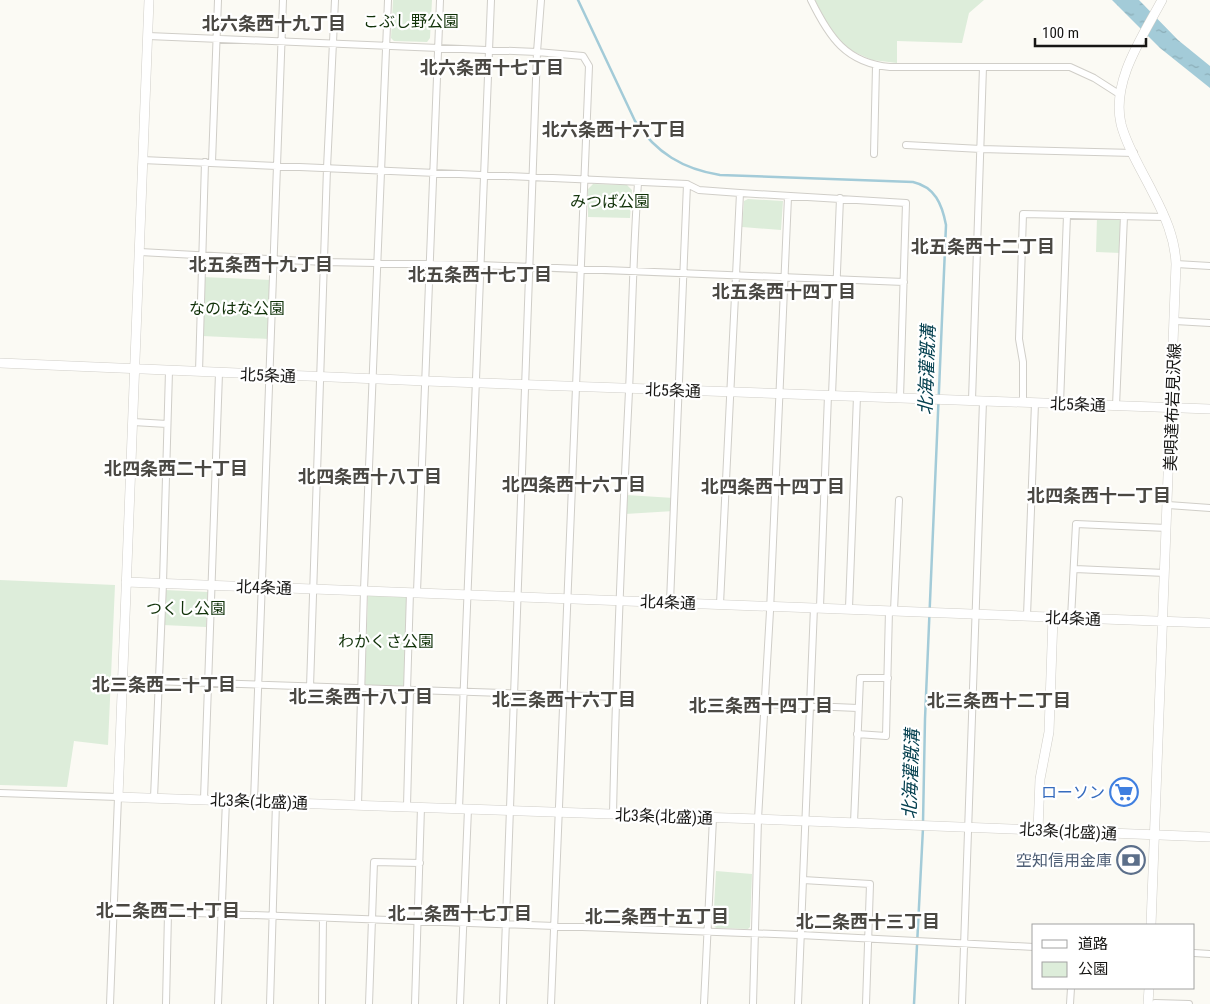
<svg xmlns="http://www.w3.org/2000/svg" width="1210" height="1004" font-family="'Roboto Condensed','Noto Sans JP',sans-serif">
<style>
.green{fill:#ddedda}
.water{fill:url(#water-ripples)}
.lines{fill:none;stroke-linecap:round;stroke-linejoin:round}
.stream{stroke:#a3cbd8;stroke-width:2.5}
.street-casing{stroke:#d0cec8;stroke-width:8}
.secondary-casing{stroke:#d0cec8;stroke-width:10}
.street{stroke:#fff;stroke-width:6}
.secondary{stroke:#fff;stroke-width:9}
.labels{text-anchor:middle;stroke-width:4.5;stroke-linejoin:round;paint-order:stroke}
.park-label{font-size:16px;fill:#113209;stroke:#fff}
.street-label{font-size:16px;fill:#171614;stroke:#fff}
.shop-label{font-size:16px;fill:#366cbe;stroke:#fff;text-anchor:end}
.service-label{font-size:16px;fill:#4e5e75;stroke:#fff;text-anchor:end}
.neighbourhood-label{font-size:18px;font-weight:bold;fill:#4a4843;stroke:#fff}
.water-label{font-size:18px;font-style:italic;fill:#05404f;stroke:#fff}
</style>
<defs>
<pattern id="water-ripples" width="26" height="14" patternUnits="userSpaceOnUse" patternTransform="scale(1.25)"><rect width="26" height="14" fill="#a3cbd8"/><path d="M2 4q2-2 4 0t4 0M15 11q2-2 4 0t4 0" fill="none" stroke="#8caeb8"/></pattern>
</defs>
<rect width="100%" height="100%" fill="#fbfaf4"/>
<path class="green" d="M393 0H432L430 38 427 42 394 41 391 38Z
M815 0H984L969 13 962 43 897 41V63L872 60 850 50 840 42 830 29Z
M593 184 627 185 632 190 630 218 588 217V189Z
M748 199 783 201 781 230 742 227 744 201Z
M1097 217H1122L1121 253 1096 252Z
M203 277 272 280 270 339 202 336Z
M626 495 674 498V511L625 514Z
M0 580 115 585 108 745 74 741 67 787 0 785Z
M165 590 208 592 206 627 163 625Z
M368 594 408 596 405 687 365 685Z
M716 871 752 874 750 927 748 929 716 928 713 925Z"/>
<path class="water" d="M1112 0H1139L1178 40 1210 66V88L1160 48Z"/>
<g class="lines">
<path class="stream" d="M578 0 635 121C656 153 683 169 720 175L913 182C935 187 942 204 946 225L925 719 923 823
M914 1004 923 828"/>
<defs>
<path id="street" d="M811 0C829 37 846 63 890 67H1070L1094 78 1119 94
M148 36 537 52 583 56 589 66 551 1004
M906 145 981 149 1134 153
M874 154 876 66
M142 160 687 184 699 190 740 193 906 203 900 398
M212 162 218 0
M140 252 324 262 480 265 904 282
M1176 264 1210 266
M1175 321 1210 323
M199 372 205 162
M832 395 840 198
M972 400 983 67
M1023 402V362L1019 339 1023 214 1165 217
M1060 404 1067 215
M1116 406 1124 216
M133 422 167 424
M1168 505 1210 508
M1075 569 1165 573
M417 592 440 0
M670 602 687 184
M720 604 740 193
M820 607 828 395
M849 608 857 396
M894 611 899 500
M1027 616 1035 403
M1071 618 1076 524 1167 528
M122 680 617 697
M310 687 327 168 335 0
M407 691 410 592
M764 704 858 708
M857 734 886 736 889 610
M0 793 118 797 110 1004
M154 798 163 583 169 371
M204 799 219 373
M254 801 283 0
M358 805 364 590 388 0
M407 806 410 691
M459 809 491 0
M613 814C616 673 622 532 629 391 632 321 633 252 638 183
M854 823 860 678H888
M803 880 870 884 866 1004
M114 910 800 935 1034 947
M1194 953 1210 954
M1155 1003 1189 1004
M166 1004 168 913
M218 1004 226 800
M270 1004 276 802
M322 1004 323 918
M369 1004 374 862 420 863
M415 1004 421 807
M460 1004 468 809
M503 1004 537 52 541 0
M704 1004 713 818
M753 1004 758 819 770 611 788 197
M798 1004 814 607
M962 1004 983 401
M1070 1004 1071 988"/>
<path id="secondary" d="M149 0 118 797 758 819 1210 837
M0 363 426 381 1210 409
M126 582 1210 623
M1038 830 1040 779 1049 732 1053 617
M1151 925 1176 264C1175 238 1165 216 1153 193 1142 171 1127 147 1121 124 1111 81 1143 36 1162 0
M1148 1004 1149 988"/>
</defs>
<use href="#street" class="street-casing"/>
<use href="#secondary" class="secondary-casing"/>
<use href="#street" class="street"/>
<use href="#secondary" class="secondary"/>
</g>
<defs>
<symbol id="supermarket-ring" viewBox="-11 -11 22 22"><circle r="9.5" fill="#fff" stroke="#3f7fe0" stroke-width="1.5"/><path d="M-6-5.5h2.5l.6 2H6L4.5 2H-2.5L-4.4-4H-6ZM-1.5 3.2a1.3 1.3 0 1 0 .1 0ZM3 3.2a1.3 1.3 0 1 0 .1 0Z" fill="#3f7fe0"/></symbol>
<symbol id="bank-ring" viewBox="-11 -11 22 22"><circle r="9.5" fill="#fff" stroke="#5c6f8a" stroke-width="1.5"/><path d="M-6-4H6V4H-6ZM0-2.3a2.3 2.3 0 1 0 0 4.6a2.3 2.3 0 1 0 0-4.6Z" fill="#5c6f8a"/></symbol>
</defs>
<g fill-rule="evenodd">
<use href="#supermarket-ring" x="1108" y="776" width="32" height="32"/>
<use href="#bank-ring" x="1115" y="844" width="32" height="32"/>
</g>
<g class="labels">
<g class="park-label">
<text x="411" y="27">こぶし野公園</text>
<text x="610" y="207">みつば公園</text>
<text x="237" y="314">なのはな公園</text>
<text x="186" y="614">つくし公園</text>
<text x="386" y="647">わかくさ公園</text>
</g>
<g class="street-label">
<text transform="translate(268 375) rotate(2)" y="6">北5条通</text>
<text transform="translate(673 390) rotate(2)" y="6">北5条通</text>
<text transform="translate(1078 404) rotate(2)" y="6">北5条通</text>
<text transform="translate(1172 407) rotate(-88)" y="6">美唄達布岩見沢線</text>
<text transform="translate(264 587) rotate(2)" y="6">北4条通</text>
<text transform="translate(668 602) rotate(2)" y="6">北4条通</text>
<text transform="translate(1073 618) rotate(2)" y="6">北4条通</text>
<text transform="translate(259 801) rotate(2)" y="6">北3条(北盛)通</text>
<text transform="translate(664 816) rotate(2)" y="6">北3条(北盛)通</text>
<text transform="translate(1068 831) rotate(3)" y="6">北3条(北盛)通</text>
</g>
<g class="shop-label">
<text x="1105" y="798">ローソン</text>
</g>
<g class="service-label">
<text x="1112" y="866">空知信用金庫</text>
</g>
<g class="neighbourhood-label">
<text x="274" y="30">北六条西十九丁目</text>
<text x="492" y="74">北六条西十七丁目</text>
<text x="614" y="136">北六条西十六丁目</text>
<text x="983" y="253">北五条西十二丁目</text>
<text x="261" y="271">北五条西十九丁目</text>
<text x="480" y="281">北五条西十七丁目</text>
<text x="784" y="298">北五条西十四丁目</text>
<text x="176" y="475">北四条西二十丁目</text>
<text x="370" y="483">北四条西十八丁目</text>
<text x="574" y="491">北四条西十六丁目</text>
<text x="773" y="493">北四条西十四丁目</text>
<text x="1099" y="502">北四条西十一丁目</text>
<text x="164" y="691">北三条西二十丁目</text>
<text x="361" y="703">北三条西十八丁目</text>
<text x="564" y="706">北三条西十六丁目</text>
<text x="999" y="707">北三条西十二丁目</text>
<text x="761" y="712">北三条西十四丁目</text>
<text x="168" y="917">北二条西二十丁目</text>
<text x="460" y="920">北二条西十七丁目</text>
<text x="657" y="923">北二条西十五丁目</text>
<text x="868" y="928">北二条西十三丁目</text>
</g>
<g class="water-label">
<text transform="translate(927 370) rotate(-88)" y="6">北海灌漑溝</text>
<text transform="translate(911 774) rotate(-88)" y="6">北海灌漑溝</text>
</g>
</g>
<rect x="1032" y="924" width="162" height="65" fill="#ffffff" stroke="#a2a2a1"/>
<rect x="1042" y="940" width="25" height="8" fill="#ffffff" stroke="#a2a2a1"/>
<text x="1078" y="949" font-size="15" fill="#171614">道路</text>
<rect x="1042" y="962" width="25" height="15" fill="#ddedda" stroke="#a2a2a1"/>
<text x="1078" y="974" font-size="15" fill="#171614">公園</text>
<path d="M1035 38v8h111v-8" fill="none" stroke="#171614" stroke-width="2.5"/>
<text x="1042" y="38" font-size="15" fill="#171614" stroke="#ffffff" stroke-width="4" paint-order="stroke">100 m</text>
</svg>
